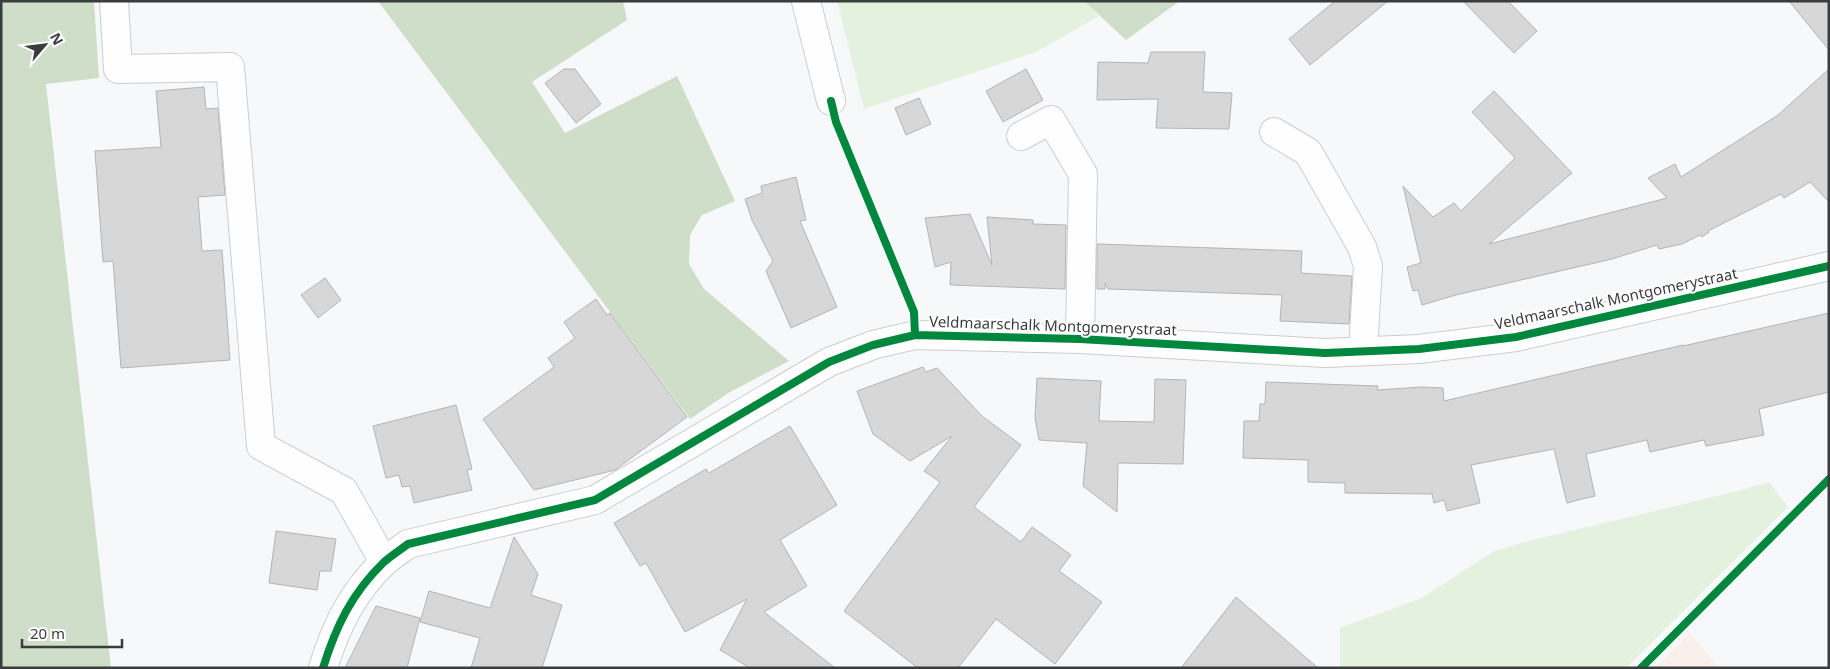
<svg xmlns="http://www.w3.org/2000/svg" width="1830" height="669" viewBox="0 0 1830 669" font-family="'Noto Sans',sans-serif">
<rect width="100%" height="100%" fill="#f7f8f9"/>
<path fill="#faefeb" d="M1690,633L1719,668H1655Z"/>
<path fill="#e4f1df" d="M837,1H1084L1099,16L1036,52L864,109Z
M1769,482L1788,507L1626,668H1340V628L1422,598L1493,552L1521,543L1734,492Z"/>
<path fill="#cfdec9" d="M1,1H94L99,78L46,84L111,668H1Z
M378,1H623L627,20L532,82L565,133L677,76L735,201L702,215L690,235L689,264L704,289L789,361L730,392L690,419Z
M1084,1H1175L1177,3L1126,40Z"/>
<path fill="#d7d7d8" stroke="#b3b4b5" d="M1335,1H1388L1310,65L1289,39Z
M1463,1H1508L1537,31L1514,53Z
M1789,1H1829V50Z
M1151,52H1205L1203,92L1232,93L1229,129L1156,128L1158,99L1097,100L1098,62L1148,63Z
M564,69H575L601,104L576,123L545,83Z
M1026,69L1043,100L1003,122L986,91Z
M1829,69V202L1810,182L1784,198L1781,194L1708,231L1709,232L1702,237L1700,235L1682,244L1659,249L1657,245L1612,259L1456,295L1422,305L1418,290L1413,291L1407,267L1421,263L1403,186L1433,217L1454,203L1461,211L1515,158L1472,112L1494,91L1572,173L1489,244L1667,198L1648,178L1675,164L1681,177L1778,115Z
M204,87L206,109L218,108L225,195L198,197L202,251L222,250L230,360L121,368L113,261L103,262L95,151L161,147L156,91Z
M919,98L931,124L906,135L895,108Z
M796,177L806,220L800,221L837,307L791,328L766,271L773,261L752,220L745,199L762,193L761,186Z
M970,214L992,265L987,217L1033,220V224L1066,225L1065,289L950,285L951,262L935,267L925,218Z
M1097,244L1302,251L1301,273L1352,276L1349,324L1280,321L1282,295L1108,289L1105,283V289H1097Z
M325,278L341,300L318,318L301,295Z
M596,299L607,315L610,313L687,417L615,470L534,490L483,419L554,367L548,358L575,338L564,322Z
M1829,313V392L1759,409L1764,435L1706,446L1704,440L1650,452L1647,440L1586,454L1595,496L1582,499L1567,503L1554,449L1471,465L1480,503L1447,511L1444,500L1434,503L1432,494L1345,493V483L1308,482V460L1243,458L1244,421H1259L1260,404H1265L1266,382L1378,386L1377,390L1422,387L1443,388L1444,401L1683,345V346Z
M923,367L926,372L937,368L982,416L1021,445L974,507L1021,542L1032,527L1071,555L1059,571L1102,602L1055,664L996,619L958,668H918L844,611L940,482L924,471L952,436L910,461L873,434L857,391Z
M1037,378L1101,381L1099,421L1154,422L1155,379L1186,380L1183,464L1118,463L1117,512L1083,486L1087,443L1039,440L1035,418Z
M456,405L472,469L467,470L472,490L414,503L410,486L402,487L399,475L386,478L373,426Z
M790,426L837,505L780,540L807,586L764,612L835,668H750L720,650L747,599L685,632L646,563L640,566L614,523L706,469L709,473Z
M276,531L336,539L331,571H320L317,590L269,583Z
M514,537L538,574L531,595L562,605L542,668H471L480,638L420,622L429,591L490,608Z
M1236,597L1318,668H1181Z
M376,606L420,618L407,668H345Z"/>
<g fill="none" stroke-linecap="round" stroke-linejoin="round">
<defs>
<path id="minor" d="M114,1L118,69L230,67L261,446L344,491L384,562
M806,1L831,101
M1274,132L1308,152L1362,247L1368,266L1363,351
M1021,136L1051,120L1083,174L1080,339
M323,668C336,626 352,593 384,562C391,556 400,550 408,544L595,500L829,362L873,345L915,335L1080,339L1325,353L1419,349L1516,337L1829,266"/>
</defs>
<use href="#minor" stroke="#cdcdcf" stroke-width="30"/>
<use href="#minor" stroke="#fefefe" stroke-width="28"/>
<defs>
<path id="cycleway" d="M831,101L836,122L914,312L915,335
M323,668C336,626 352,593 384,562C391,556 400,550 408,544L595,500L829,362L873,345L915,335L1080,339L1325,353L1419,349L1516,337L1829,266
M1641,668L1829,479"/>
</defs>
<use href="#cycleway" stroke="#fff" stroke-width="11"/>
<use href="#cycleway" stroke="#00873e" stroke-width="8"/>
</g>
<g text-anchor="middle" stroke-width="4" stroke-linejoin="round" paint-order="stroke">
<g font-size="15" fill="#3b3c3d" stroke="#fff">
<text transform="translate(1616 299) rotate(-12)" y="5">Veldmaarschalk Montgomerystraat</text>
<text transform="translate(1053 326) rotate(2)" y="5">Veldmaarschalk Montgomerystraat</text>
</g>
</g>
<rect width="1830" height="669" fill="none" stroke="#3b3c3d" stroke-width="5"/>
<g transform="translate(45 45) rotate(62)" stroke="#ffffff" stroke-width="4" paint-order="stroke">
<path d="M0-4L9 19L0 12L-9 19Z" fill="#3b3c3d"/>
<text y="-8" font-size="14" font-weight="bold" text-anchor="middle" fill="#3b3c3d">N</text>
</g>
<path d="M22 639v8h100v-8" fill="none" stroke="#3b3c3d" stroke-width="2.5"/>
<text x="30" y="639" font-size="15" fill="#3b3c3d" stroke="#ffffff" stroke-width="4" paint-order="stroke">20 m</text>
</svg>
